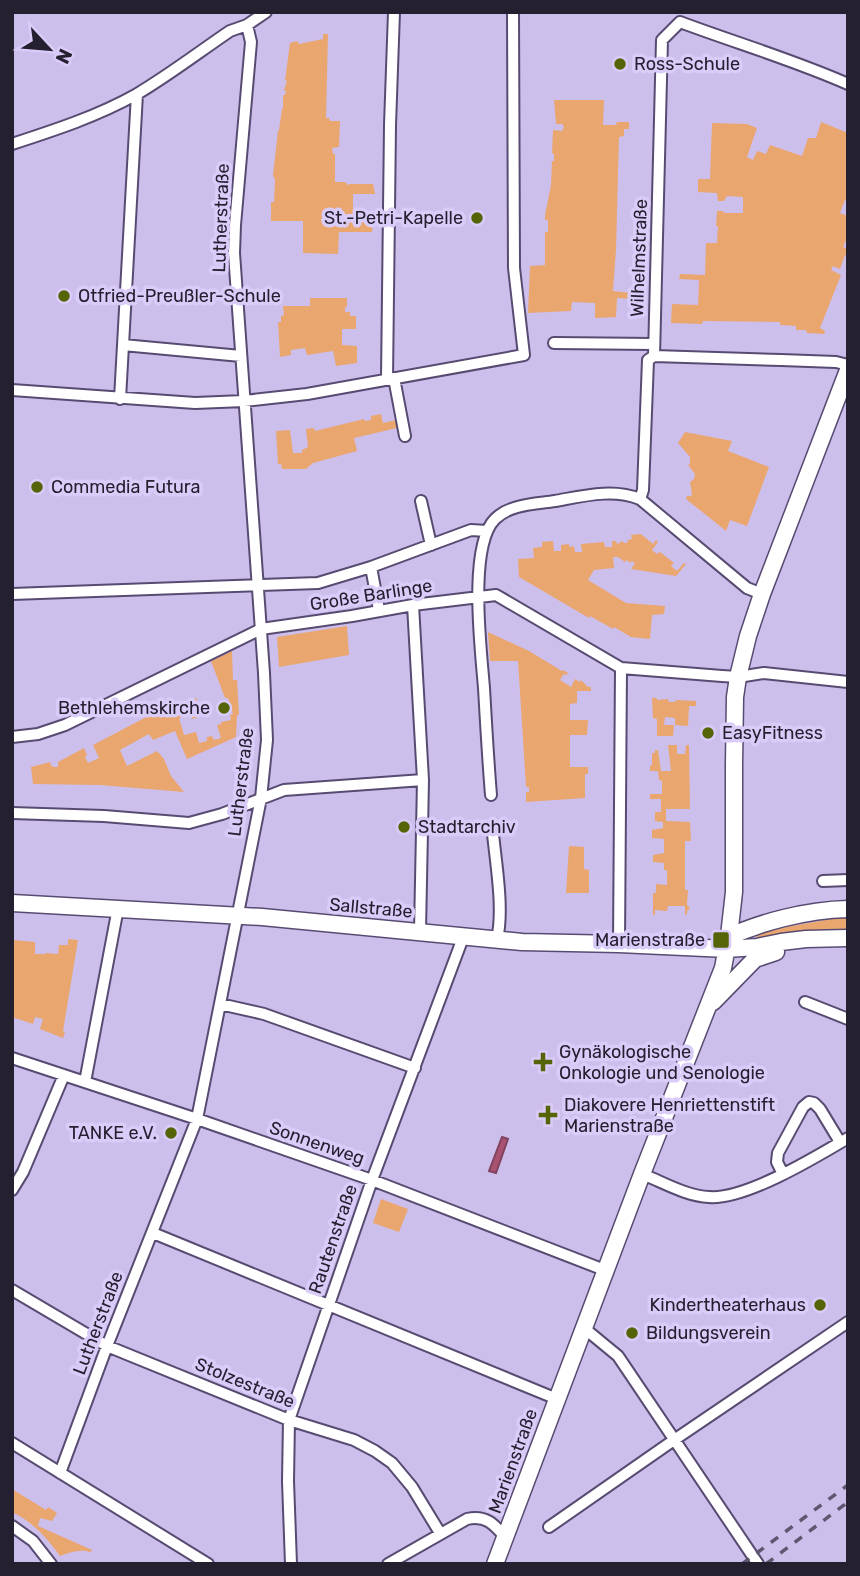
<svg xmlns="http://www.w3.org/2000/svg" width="860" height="1576" viewBox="0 0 860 1576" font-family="Rubik,sans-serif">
<rect width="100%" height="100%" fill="#cdbfec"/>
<path fill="#eaa66f" d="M323,34H328L326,118H329L330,121H340L339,147L332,148L333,154H335V182H345L348,185L350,184H373L375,194H353V215L374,216L372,232H339L338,254L303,253V221H271V202H274L275,180L273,175L278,131L279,130L282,109L283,108V95H285L286,91L284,90L287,81L285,80L290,43L297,41L299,44L323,39Z
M554,100H604L603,125H616L617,122H629V129H624V136L619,137L616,250L613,291L631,293V299L617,298L616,317L595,318V303L572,302L571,311L528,313L530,266L545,265V232H548V220H545V215L551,185L552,161H554V154L552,153L553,130L562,131L564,127L562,124H556Z
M821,122L848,133V201L845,200L840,213L848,216V235L843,247L848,249V255H845L840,269L833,266L831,270L841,275L820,328L825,331L824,334L807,333L806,330H796V326L780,325V322L703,321L702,324L671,323L672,304L698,305L699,280L679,279L680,274L705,275L706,243H717L718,226H716L717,211H723L724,213H743V197L727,196L724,201H718L717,193L698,192V179H710L712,123L747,124L757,128L747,157L753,160L757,151L766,154L770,145L802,156L808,138H816Z
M310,298H347V307H345V312H350V316H356V329H342V345L357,346V363L336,366L333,351L307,355L305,348L291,350V355L280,357L278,322H281V316L284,315L283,306H310Z
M381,414L383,423L396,420L397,428L354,438L357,451L313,463L306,469H282L281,464H278L276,431L290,430L293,453H302V450L308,447L306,429L314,428L315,431L364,419L365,421L371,420V416Z
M685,432L732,441L728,451L769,467L747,526L730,520L726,531L686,499L687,496H691L692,494L690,482L694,479L695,474L688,465L690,464V457L678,443Z
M641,534L653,544L656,540L658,542L652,550L657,554L660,552L674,563L671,566L677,571L684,563L686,564L676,576L631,569L635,563L632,561L630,563L627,560L625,562L618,557H613L614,568L594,570L588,580L626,603L665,606L664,614L652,615L650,639L631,637L614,627L613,629L590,616L589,618L519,577L518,559L534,558L533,548L542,547V542L553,541L554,551H561V545L569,544V547L574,546L575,552H582L581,544L604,542L605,547H612V541H616L617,544L623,541L624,543H627L628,540L632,539L631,535Z
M347,626L349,655L279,667L277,637Z
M488,632L529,651L562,671L563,670L568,673L567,675L564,674L560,680L571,687L575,679L580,682L581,680L588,687H591V691H577V703L570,704V720H588L587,735H570V767H588V774H585V798L526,802V792H529V787H526L518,661H490Z
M232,651L233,680H237L239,715H237L236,737L187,759L175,731L153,740L149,734L120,750L127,766L157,751L164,759L171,776L184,792L100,785L33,784L31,767L50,762L51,765L53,767H58V762L84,748L87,755L85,757L88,763L99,758L93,745L154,713L157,717L196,698L202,712L201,716L192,719L190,714L179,718L184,735L196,732L199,743L207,741V737L212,736L214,740L221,738L217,725L221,724V722L231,720L230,715L233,714L228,698H225L211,661Z
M652,698H657V700L668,699L669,702H675L676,700L696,701V706H689L688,726L675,725V718L665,717L664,725H674L673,736H657V719L653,718Z
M668,745H677V754H685L686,745H689L690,809H666V821L690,822L691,841H685V890H688L687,905L690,908L687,911V915L685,914V906H668L667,911L655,910V915H653V893H656V884L667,885V870H664V863L653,862V855L664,853V839L652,838V830L663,828V822L655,821V812H661V799H650V794H662V781L659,780L658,771H650V766L652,765V753H655V750H658L661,771H671Z
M569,846L584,847V869L589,870V893H566Z
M837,918H848V929L810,931L756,942L757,935L786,927Z
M68,939L78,940L63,1031L65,1032L63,1038L40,1029L43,1019L35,1017L33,1024L12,1017V940L35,942V954H45L46,953L58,954L59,945H68Z
M381,1199L408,1209L399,1232L373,1223Z
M12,1489L46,1510L48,1507L57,1513L52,1521L40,1518L38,1526L92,1550L91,1552C79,1549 71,1552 60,1556C47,1538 32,1521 12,1512Z"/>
<path fill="#aa5272" stroke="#82435e" stroke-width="2" d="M502,1137L508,1139L496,1173L489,1171Z"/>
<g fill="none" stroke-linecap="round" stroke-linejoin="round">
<defs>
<path id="street" d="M680,22C736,43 794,60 848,84
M12,144C55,130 98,116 137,94C169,75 199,52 230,31L247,25L266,12
M554,343L654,344
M123,345L241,356
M654,356L781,360L836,362L848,365
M394,378L405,436
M387,379L390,125L394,12
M12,390L195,403L244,401L307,394L524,355L514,268L513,12
M120,399L137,94
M640,499L643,490L648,360L654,356L662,40L680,22
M421,501L431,545
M371,567L471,530L487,531
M12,594L318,583L371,567L379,610
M413,605L423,780L420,931
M12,737L38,734L65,725L261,629L352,616L413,605L496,595L621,668L722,676L738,677L764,673L848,682
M491,795C488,759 486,723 484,688C481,650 468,546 495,519C510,504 536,504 555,501C583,496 613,488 640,499L747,588L762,594
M12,813L104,816L189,823L222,814L284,790L423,780
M493,834C496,864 504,910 497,939
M823,881L848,880
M619,944L621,668
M805,1002L848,1019
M220,1004L264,1014L415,1068
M12,1058L197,1119L372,1180L607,1271
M85,1082L118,908
M642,1174C663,1182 686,1196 709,1197C745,1200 816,1157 848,1138
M783,1174L777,1162L778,1153L803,1107L809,1102L814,1103L820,1109L840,1142
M12,1190L23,1172L64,1075
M153,1233L557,1399
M12,1290L107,1346L289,1420L354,1440L375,1451L392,1463L412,1487L440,1533
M584,1328L618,1356L758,1564
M12,1443L208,1564
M60,1473L107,1346L197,1119L261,798L267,740L264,673L234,253L235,225L251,42L247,25
M12,1526L33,1541L51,1564
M549,1527L674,1440L848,1322
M291,1564L288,1481L289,1420L372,1180L464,935
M388,1564L467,1519C486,1515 494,1524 505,1537"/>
<path id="secondary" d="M12,903L262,917L522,942L619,944L727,949L757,947L781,942L806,939L848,938
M722,940C759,922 807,910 848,909
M713,1002L755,959L776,952
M495,1564L642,1174L723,968L729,936L734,892V764L735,697L738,677L748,636L762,594L848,370"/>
</defs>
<use href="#street" stroke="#584b71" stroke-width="14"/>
<use href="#secondary" stroke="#584b71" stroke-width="19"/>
<use href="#street" stroke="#fff" stroke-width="10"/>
<use href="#secondary" stroke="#fff" stroke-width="16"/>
<path stroke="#5f5770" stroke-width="3.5" stroke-dasharray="9 9" stroke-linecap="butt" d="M742,1564L848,1485
M766,1564L848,1502"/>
</g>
<g fill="#566408" stroke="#daccf9" stroke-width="2.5">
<circle cx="620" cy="64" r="7"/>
<circle cx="477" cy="218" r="7"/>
<circle cx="64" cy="296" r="7"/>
<circle cx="37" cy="487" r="7"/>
<circle cx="224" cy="708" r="7"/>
<circle cx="708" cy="733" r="7"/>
<circle cx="404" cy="827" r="7"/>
<rect x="712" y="931" width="18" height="18" rx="3.5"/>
<path d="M539.5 1051.5h7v7h7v7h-7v7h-7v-7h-7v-7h7z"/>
<path d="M544.5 1104.5h7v7h7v7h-7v7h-7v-7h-7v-7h7z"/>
<circle cx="171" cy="1133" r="7"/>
<circle cx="820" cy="1305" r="7"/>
<circle cx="632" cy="1333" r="7"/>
</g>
<g text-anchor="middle" stroke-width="7" stroke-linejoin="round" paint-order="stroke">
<g font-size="18" fill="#252030" stroke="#daccf9" text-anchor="start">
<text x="634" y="70">Ross-Schule</text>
<text x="463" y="224" text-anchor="end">St.-Petri-Kapelle</text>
<text x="78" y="302">Otfried-Preußler-Schule</text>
<text x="51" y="493">Commedia Futura</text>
<text x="210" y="714" text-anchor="end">Bethlehemskirche</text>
<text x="722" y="739">EasyFitness</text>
<text x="418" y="833">Stadtarchiv</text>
<text x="705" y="946" text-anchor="end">Marienstraße</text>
<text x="559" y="1058">Gynäkologische<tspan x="559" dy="21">Onkologie und Senologie</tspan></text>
<text x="564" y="1111">Diakovere Henriettenstift<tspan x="564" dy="21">Marienstraße</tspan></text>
<text x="157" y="1139" text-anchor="end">TANKE e.V.</text>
<text x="806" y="1311" text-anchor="end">Kindertheaterhaus</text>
<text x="646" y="1339">Bildungsverein</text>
</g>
<g font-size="18" fill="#252030" stroke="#daccf9">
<text transform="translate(221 218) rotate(-88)" y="6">Lutherstraße</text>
<text transform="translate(639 258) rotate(-88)" y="6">Wilhelmstraße</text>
<text transform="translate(371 595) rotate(-9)" y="6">Große Barlinge</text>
<text transform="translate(241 782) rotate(-83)" y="6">Lutherstraße</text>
<text transform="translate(371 908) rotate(5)" y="6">Sallstraße</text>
<text transform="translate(317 1143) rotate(19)" y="6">Sonnenweg</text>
<text transform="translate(333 1239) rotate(-71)" y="6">Rautenstraße</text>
<text transform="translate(98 1323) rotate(-69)" y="6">Lutherstraße</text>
<text transform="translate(245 1383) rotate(22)" y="6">Stolzestraße</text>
<text transform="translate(513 1461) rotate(-70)" y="6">Marienstraße</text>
</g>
</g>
<rect width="860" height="1576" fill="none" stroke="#252030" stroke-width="28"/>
<g transform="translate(49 49) rotate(116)" stroke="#daccf9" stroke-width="5" paint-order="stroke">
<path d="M0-5L12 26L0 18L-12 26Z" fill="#252030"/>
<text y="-10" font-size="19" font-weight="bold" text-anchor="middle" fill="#252030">N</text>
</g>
</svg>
